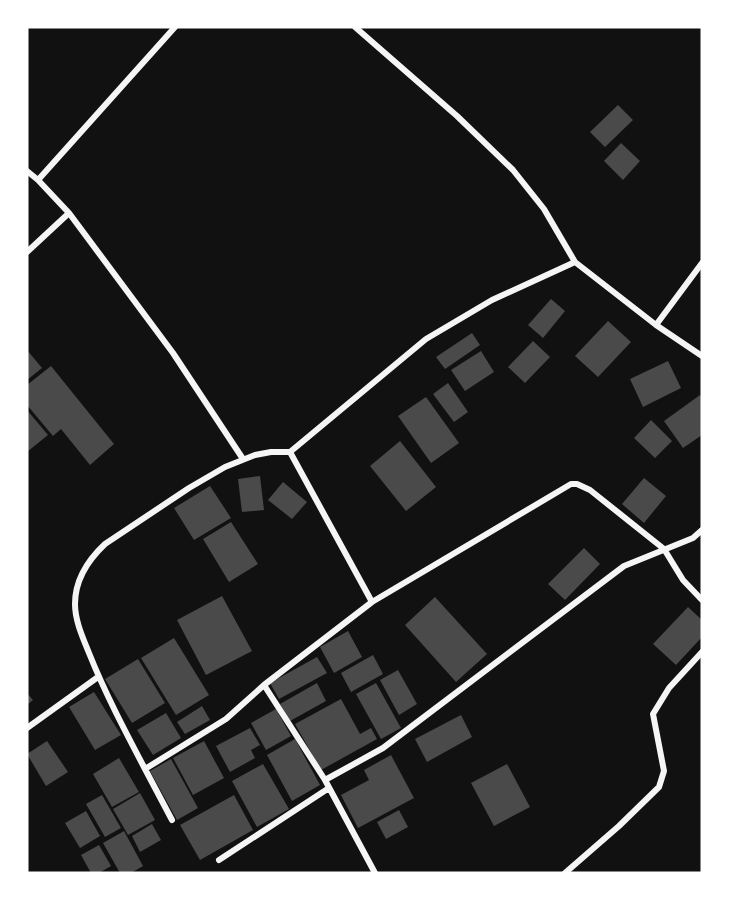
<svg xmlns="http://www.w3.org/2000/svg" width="729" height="900" viewBox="0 0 729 900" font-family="'Fira Sans Condensed',sans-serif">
<rect width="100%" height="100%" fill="#111"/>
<path fill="#4a4a4a" d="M618,105L633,120L605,147L590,132Z
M621,143L640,161L623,180L604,161Z
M551,299L565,311L543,338L528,325Z
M608,321L631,342L598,377L575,356Z
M472,333L480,345L445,369L436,357Z
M533,341L550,357L525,383L508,367Z
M27,350L42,368L27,380Z
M481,351L494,372L465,391L451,370Z
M668,361L681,388L643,407L630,379Z
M51,366L114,444L90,465L61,429L53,436L27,405V385Z
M448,383L468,412L454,422L433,394Z
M700,395L702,398V435L683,448L664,421Z
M426,397L459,443L431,463L398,416Z
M27,410L48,435L27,452Z
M651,420L672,441L655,458L634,438Z
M400,441L436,487L406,511L370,466Z
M260,476L264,510L242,512L238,479Z
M644,478L666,496L644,523L622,504Z
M283,482L307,502L292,519L268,500Z
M210,486L231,518L194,540L174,508Z
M231,522L258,564L229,582L203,539Z
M584,548L600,564L565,600L548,584Z
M222,596L252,651L206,675L177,620Z
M435,597L487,654L456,682L405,625Z
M688,607L702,620V637L676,665L653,644Z
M348,631L362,657L334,673L320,647Z
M174,638L209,695L176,715L141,658Z
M373,655L383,674L351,692L341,673Z
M317,657L327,673L279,699L270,683Z
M138,659L165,703L132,723L105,679Z
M398,670L417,704L399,715L380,680Z
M317,683L326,701L290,721L280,704Z
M376,683L401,728L381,739L356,694Z
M94,692L121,735L95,750L69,707Z
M27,693L33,700L27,705Z
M341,699L360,734L371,728L377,739L321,770L295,724Z
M202,706L210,720L185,734L177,722Z
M276,709L291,736L266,750L251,723Z
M166,713L181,738L153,755L137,730Z
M461,715L472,737L427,762L415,739Z
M250,728L260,745L251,750L255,758L230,772L216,746Z
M295,739L320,785L292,801L267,755Z
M47,741L68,772L46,786L27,754Z
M204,741L224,778L193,795L173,758Z
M391,755L414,798L358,828L341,795L369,780L364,770Z
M119,758L139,792L112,807L93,774Z
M171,759L198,808L177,820L150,771Z
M263,764L289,809L257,827L232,781Z
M507,764L530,807L494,826L471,783Z
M140,793L155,820L128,835L113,809Z
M102,795L121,828L105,837L86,804Z
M234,795L253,830L200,860L180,825Z
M399,810L408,827L386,839L377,822Z
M86,811L100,836L80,848L65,823Z
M152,824L161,840L140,852L132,836Z
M124,831L143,866L131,873H120L103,843Z
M99,845L111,866L99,873H91L81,855Z"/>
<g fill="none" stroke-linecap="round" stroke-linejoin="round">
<path stroke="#f5f5f5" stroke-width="6" d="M355,27L457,116L513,170L544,209L575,262
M27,171L38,180L175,27
M38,180L69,213L173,353L243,459
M27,252L69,213
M702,263L656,325L702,356
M656,325L575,262L492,300L426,339L290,452H271L255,455L225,467L189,488L105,544C88,560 75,580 75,604C75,621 83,638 89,653C105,693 125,731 145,769L226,719L264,685L372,602L571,484H577L590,490L664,549L683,580L702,600
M290,452L372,602
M264,685L325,780L375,873
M27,728L98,677
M145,769L172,820
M325,780L383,748L624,566L693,538L702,530
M219,860L329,788
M565,873L619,826L659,787L664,771L653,714L669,688L702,652"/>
</g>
<rect width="729" height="900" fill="none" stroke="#ffffff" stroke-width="57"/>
</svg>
